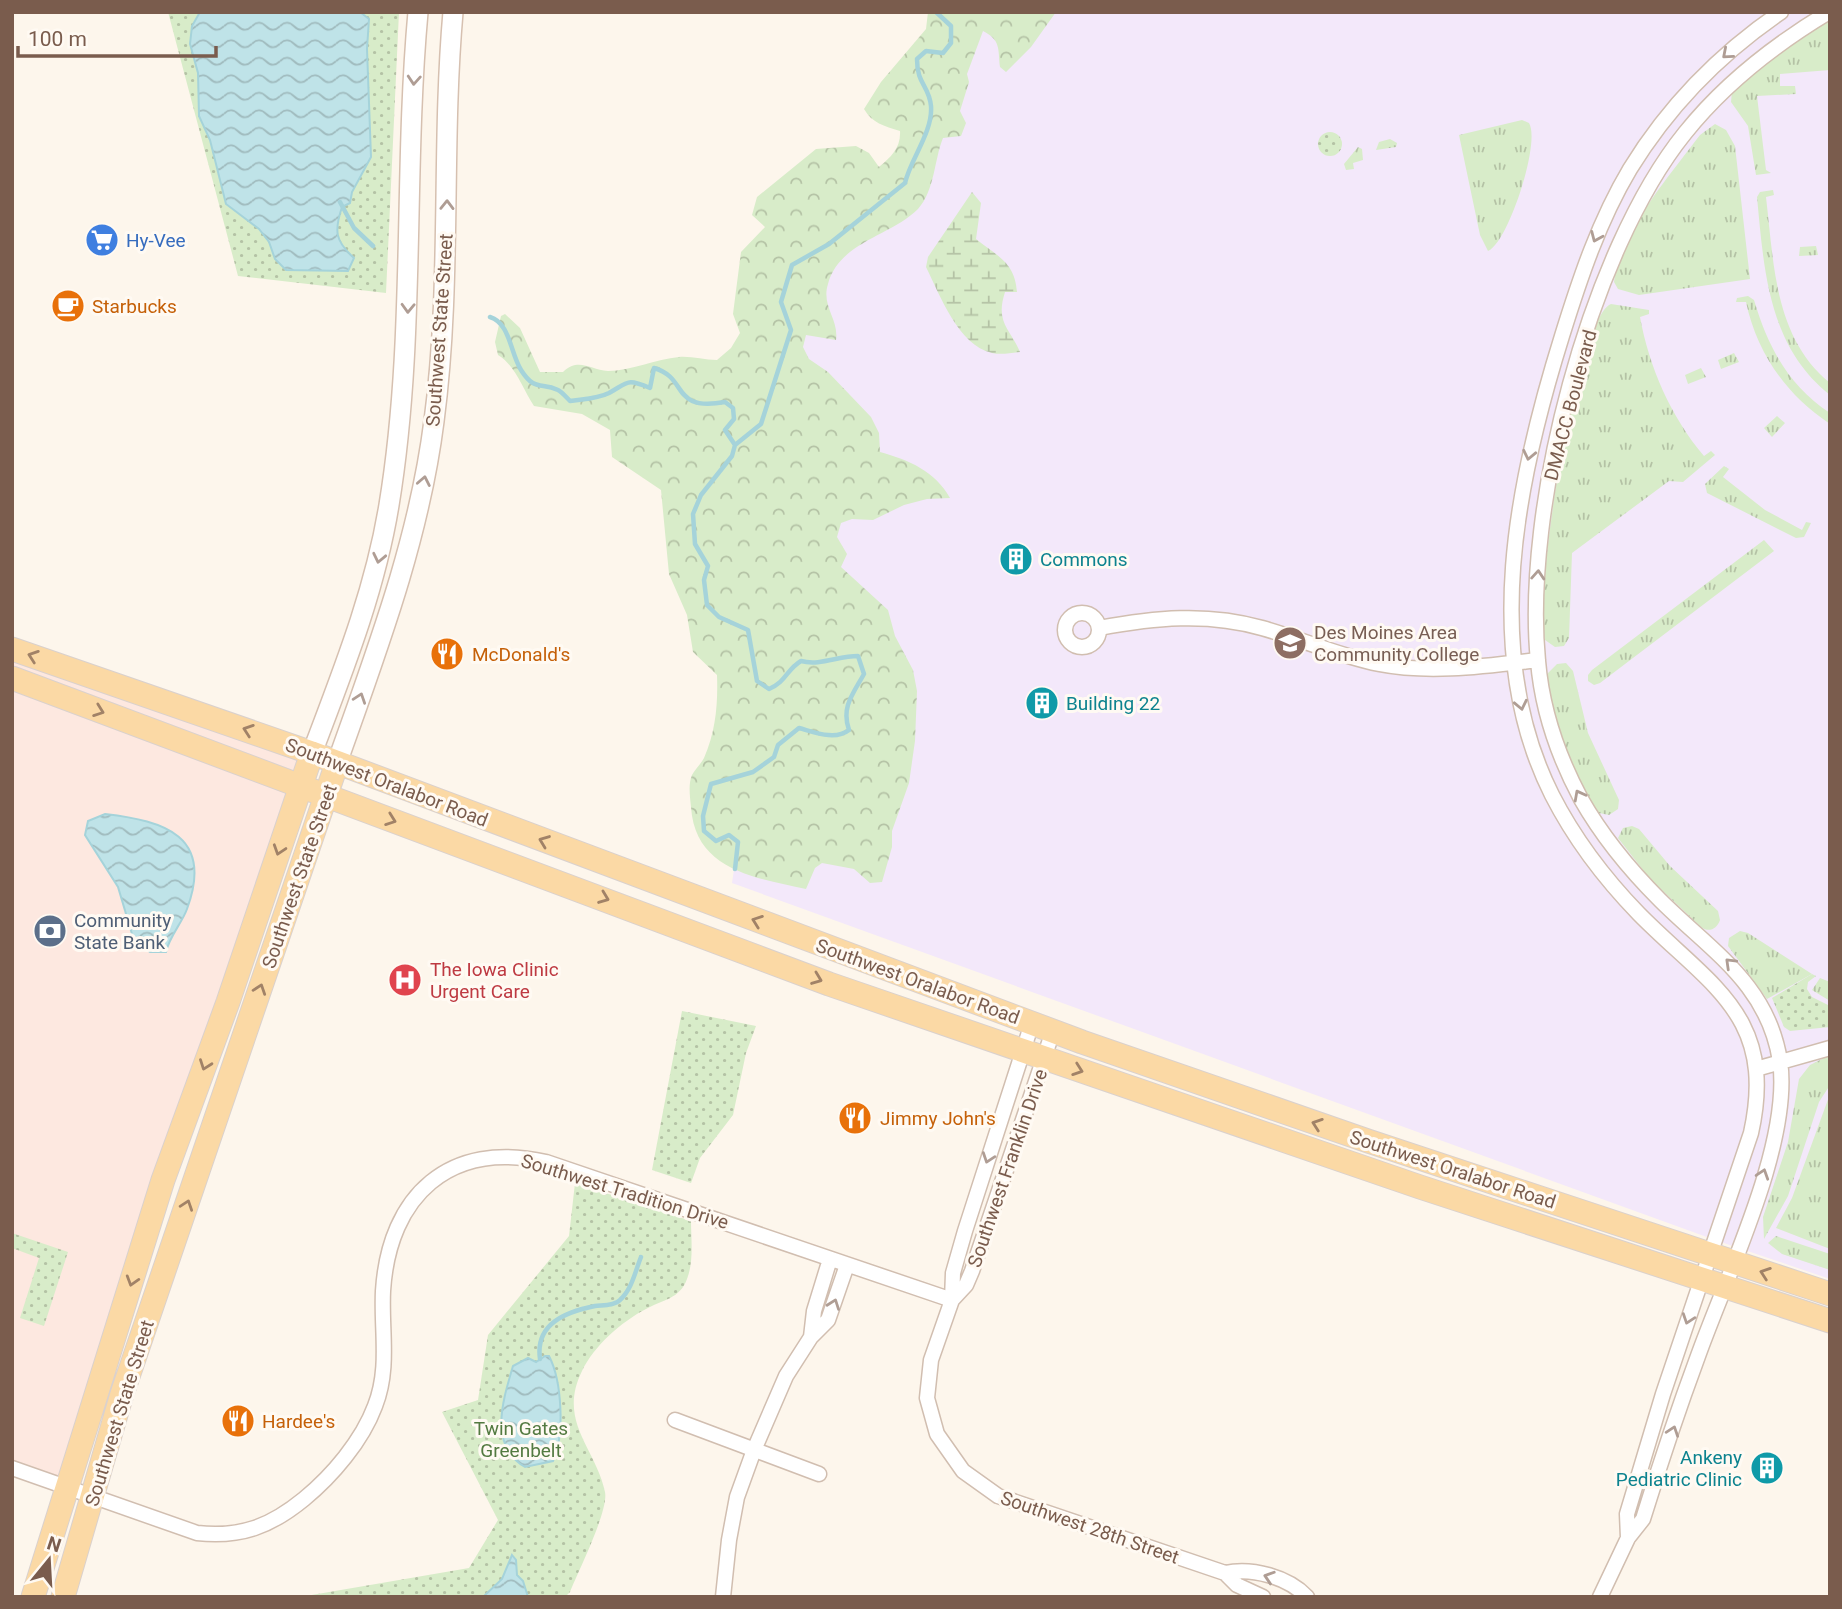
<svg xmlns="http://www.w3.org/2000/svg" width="1842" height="1609" viewBox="0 0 1842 1609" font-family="Roboto,sans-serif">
<defs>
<pattern id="grass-tufts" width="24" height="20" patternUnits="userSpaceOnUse" patternTransform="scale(1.75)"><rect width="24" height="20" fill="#d8ecc9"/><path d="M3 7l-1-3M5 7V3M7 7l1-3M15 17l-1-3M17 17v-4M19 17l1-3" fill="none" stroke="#b4c2a5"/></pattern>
<pattern id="forest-crowns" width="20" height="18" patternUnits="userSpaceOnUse" patternTransform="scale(1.75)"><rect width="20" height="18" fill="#d8ecc9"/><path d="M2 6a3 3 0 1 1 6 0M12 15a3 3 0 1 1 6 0" fill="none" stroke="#b4c2a5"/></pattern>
<pattern id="wetland-marsh" width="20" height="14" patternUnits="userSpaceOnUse" patternTransform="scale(1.75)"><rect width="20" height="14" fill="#d8ecc9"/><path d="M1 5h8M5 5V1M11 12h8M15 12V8" fill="none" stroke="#b4c2a5"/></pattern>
<pattern id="park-dots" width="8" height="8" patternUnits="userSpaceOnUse" patternTransform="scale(1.75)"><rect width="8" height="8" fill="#d8ecc9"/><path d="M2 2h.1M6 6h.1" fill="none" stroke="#b4c2a5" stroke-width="1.8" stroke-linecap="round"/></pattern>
<pattern id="water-waves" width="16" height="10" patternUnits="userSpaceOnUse" patternTransform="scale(1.75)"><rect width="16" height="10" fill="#bfe3e8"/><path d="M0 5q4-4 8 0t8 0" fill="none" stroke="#a0bbbe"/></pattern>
</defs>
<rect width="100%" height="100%" fill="#fdf6ec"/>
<path fill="#fde8e0" d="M12,649L312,753L68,1487L12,1468Z"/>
<path fill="#f3e8fa" d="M936,12H1830V1279L1715,1240L732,883L738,842L728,778L781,302L890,193Z"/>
<path fill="url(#grass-tufts)" d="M1830,18V70L1780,74V86H1795L1796,94L1757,96L1766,170L1771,173L1756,175L1748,126L1731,102L1732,91L1771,56Z
M1522,120L1529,123C1541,142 1508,243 1488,251L1480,235L1459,135Z
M1715,124L1726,130L1735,146L1750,279L1639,295L1618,289L1614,282C1620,232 1670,175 1700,135Z
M1390,139L1397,143L1396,147L1376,150L1379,142Z
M1358,147L1362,149L1363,160L1353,163L1354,169L1346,170L1344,164Z
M1773,190L1774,195L1766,197C1774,264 1774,337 1830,383V395C1768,346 1764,270 1757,197L1760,192Z
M1816,246L1818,255L1799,256L1800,247Z
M1748,296L1754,300C1768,347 1788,385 1830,413V424C1786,395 1757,353 1746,302H1736L1737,298Z
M1611,304L1649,310V314L1640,317C1649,367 1671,417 1704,456L1711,451L1715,455L1683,482L1669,481L1572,553L1569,638L1564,646L1555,647L1545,640C1533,597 1576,318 1611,304Z
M1734,353L1739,362L1721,369L1718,360Z
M1701,368L1706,377L1688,384L1685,375Z
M1777,416L1785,423L1772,437L1764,428Z
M1724,466L1729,469L1723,477L1765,510L1802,530L1806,522L1811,523L1804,537L1796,538L1707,493L1705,484Z
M1764,540L1774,551L1600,683L1594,685L1588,681V675L1592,670Z
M1566,663L1573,671L1588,733L1619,800L1618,809L1609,815L1599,813C1577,782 1544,711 1548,673L1557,664Z
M1632,826L1639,829L1670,866L1718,911L1720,920C1717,929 1709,933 1701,927L1650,879L1618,838L1623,828Z
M1740,931L1748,933L1812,974L1767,999L1728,946L1729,938Z
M1820,978L1830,982V1001L1812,990Z
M1830,1055V1085L1819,1102L1788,1196L1764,1239L1763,1217L1788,1142L1799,1079L1810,1065Z
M1830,1094V1249L1776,1228L1792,1198Z
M1776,1236L1830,1254V1270L1782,1254L1768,1243Z"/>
<path fill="url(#forest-crowns)" d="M928,12H1056L1031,47L1006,72L1000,67C998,49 1001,40 983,31L967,74L969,82L960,111L966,123L961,136L943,138C934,160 935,190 918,209C891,236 839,242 828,284C821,306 839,319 836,340L806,335L803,347L809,359L828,372L871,417L879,433L880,452C909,460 935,471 950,498L927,499L904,505L873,520L852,519L841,523L837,537L847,554L841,567L888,610L895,636L913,670L917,691L915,741L909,783L892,831V847L882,882L870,883L854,869L822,863L815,868L806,889C757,878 695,871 691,807C690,797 688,784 692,775C695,769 701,764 704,758C716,731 718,703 717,675L693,652L687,615L669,574L661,490L612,457L610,430L582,414L534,406C522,388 516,366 498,355L495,342L501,316L505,314L520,328L540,372H563C579,357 590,370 608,371C631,371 656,359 679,357C691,356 704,360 717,360L731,348L740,333L733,314L741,252L765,227L752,215L757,197L816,149L856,146L869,153L879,167C891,157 901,148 900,131C884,126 872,123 864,109L881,82L926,29Z"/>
<path fill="url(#wetland-marsh)" d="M972,192L981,203L976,239C997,256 1015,262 1017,292H1005C995,323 1010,328 1020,352C1011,353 1001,355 992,353C958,345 940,295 926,267L928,257Z"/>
<path fill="url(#park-dots)" d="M168,12H399L386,293L238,276Z
M1318 144a12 12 0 1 1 24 0a12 12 0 1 1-24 0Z
M1812,974L1816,976L1808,982L1807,989L1812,997L1830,1006V1027L1790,1031L1784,1027L1772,998Z
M682,1011L756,1026L746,1053L733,1115L700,1158L691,1183L652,1170Z
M575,1183L691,1221C691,1239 694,1261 687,1279C680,1299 662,1300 646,1309C621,1322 594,1346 582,1371C557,1422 596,1448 605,1492C609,1510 578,1572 570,1592L565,1597H300L469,1568L498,1520L442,1412L478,1400L488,1335L569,1236Z
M12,1233L68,1252L44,1326L20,1318L39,1258L12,1248Z"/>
<path fill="url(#water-waves)" stroke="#a5d3da" stroke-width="2" d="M200,12H360L369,19L367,49L371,157L352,192L350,203L342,207C334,231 335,241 354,258L348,271L286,270L275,259L269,242L259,229L226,204L210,140L199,116L198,73L190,44L192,26Z
M105,814C165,821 214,836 187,909C182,923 169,937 166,952H150L139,944L132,934L118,887L85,835L88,821Z
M545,1356H549C562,1381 565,1436 553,1461L525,1467C488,1445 503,1400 513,1366L528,1358L536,1362Z
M512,1555L516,1560L517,1575L523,1581L528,1597H483L502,1579Z"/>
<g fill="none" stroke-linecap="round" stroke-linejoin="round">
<path stroke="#a5d3da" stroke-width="4.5" d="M340,202L354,228L373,246
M490,317C510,323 510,352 521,370C535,392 541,382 558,390C562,392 567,398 570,401C583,399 597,399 609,393C629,382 626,378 650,388L654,368C689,378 670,412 725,402L733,408L734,419L725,430L735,445
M735,869L738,842L729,835L716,841L704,831L703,816L711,784L753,772L774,757L778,745L799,728C814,732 835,741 849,730C841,707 853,694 864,674L858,656C838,656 820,666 801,661C786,670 787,681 769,689L757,681L748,630L719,617L707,605L704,580L708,566L695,544L693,514L701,495L732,456L735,445L761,424L791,330L781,302L792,265L829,244L905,183C910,160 933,132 931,106C929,85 917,85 917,59L926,51L943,53L951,43V26L936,12
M540,1359C535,1324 565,1312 595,1306C603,1305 614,1306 620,1300C632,1289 635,1272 641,1257"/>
<defs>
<path id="minor" d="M1065 630a17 17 0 1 1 34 0a17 17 0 1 1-34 0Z
M1099,628C1153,618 1207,612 1262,628C1301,639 1339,656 1379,664C1430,674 1486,666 1538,660
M1032,1023L965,1231L953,1273L952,1300L931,1360L927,1398L937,1434L963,1471L998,1496L1225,1573L1237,1585L1263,1597
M1756,1069L1830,1048
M952,1300L966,1285L972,1271L1053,1031
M811,1337L814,1311L830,1259
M675,1420L819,1474
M12,1468L197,1533C241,1538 271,1526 304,1499C332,1476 362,1441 375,1406C390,1368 381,1330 383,1291C389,1195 450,1140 546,1162L952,1300
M1628,1538L1627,1514L1663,1394L1751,1133C1777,1015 1710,986 1639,914C1605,879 1574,838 1552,795C1480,652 1517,480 1562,336C1580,278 1599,221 1630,169C1668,107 1721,53 1781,12
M1225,1573C1252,1567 1288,1577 1307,1597
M723,1597L729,1540L737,1497L754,1450L786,1376L811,1337L828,1320L847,1265
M1600,1597L1628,1538L1643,1519C1660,1464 1678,1410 1698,1356C1726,1277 1792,1143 1780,1061C1768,984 1711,951 1660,900C1630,870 1602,836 1581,799C1558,756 1542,709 1538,661C1523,509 1589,252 1685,133C1725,83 1774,45 1829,12"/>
<path id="secondary" d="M312,753C343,671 375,591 389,505C416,341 403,177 418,12
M337,763C377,650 419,540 434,421C452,285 441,148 453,12"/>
<path id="primary" d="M12,649L312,753L1082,1042L1368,1141L1830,1294
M12,678L829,984L1420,1187L1830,1321
M33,1597L163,1180L228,1002L312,753
M63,1597L122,1394L337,763"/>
</defs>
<use href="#minor" stroke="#d1beb0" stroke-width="17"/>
<use href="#secondary" stroke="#d6c0b0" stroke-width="22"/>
<use href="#primary" stroke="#dad1cd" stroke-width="25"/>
<use href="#minor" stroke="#fff" stroke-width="14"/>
<use href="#secondary" stroke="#fff" stroke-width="19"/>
<use href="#primary" stroke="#fbd9a5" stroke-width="23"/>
</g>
<defs><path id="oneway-chevron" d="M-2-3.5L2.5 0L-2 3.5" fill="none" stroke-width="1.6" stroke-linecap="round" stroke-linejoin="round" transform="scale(1.75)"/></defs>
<g stroke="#af9d94">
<use href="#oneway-chevron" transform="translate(1727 54) rotate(139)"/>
<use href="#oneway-chevron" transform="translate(414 80) rotate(94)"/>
<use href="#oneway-chevron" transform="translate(447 205) rotate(-89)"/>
<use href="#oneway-chevron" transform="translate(1596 237) rotate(113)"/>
<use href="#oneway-chevron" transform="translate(408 308) rotate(92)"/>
<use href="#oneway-chevron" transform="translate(1529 455) rotate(102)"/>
<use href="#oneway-chevron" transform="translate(424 481) rotate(-79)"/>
<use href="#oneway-chevron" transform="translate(379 558) rotate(102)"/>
<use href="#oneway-chevron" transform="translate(1538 575) rotate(-86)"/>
<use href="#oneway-chevron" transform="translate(360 698) rotate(-71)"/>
<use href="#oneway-chevron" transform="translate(1521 705) rotate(78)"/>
<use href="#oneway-chevron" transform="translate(1579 795) rotate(-118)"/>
<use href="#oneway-chevron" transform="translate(1730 963) rotate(-136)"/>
<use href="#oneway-chevron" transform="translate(988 1158) rotate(109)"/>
<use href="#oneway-chevron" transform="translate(1763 1174) rotate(-72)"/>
<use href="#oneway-chevron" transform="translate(834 1304) rotate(-70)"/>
<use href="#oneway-chevron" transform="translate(1688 1319) rotate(109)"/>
<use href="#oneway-chevron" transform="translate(1673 1431) rotate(-71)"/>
<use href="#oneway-chevron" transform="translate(1269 1577) rotate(-162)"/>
</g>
<g stroke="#a18267">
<use href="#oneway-chevron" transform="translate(33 656) rotate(-161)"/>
<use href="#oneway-chevron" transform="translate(99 711) rotate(20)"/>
<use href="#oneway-chevron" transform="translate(248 730) rotate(-161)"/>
<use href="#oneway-chevron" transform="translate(391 820) rotate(20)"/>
<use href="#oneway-chevron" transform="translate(544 841) rotate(-159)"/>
<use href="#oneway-chevron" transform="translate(279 850) rotate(108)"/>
<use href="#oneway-chevron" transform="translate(604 898) rotate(21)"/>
<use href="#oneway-chevron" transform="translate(757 921) rotate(-160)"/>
<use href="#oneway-chevron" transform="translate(817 979) rotate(21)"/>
<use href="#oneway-chevron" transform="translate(260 989) rotate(-71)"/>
<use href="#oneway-chevron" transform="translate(205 1065) rotate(110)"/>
<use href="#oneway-chevron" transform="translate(1078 1070) rotate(19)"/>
<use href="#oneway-chevron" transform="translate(1317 1124) rotate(-161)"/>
<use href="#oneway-chevron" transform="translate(187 1205) rotate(-71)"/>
<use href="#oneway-chevron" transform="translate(1765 1273) rotate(-161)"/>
<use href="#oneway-chevron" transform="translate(132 1281) rotate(107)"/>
</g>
<defs>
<symbol id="supermarket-disc" viewBox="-11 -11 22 22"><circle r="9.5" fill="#3f7fe0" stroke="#fffaf3"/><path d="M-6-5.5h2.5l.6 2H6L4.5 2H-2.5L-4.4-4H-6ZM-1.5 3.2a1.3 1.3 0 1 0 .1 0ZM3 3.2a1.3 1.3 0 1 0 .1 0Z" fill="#fff"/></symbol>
<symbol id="cafe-disc" viewBox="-11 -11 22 22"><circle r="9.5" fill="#e8710a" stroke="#fffaf3"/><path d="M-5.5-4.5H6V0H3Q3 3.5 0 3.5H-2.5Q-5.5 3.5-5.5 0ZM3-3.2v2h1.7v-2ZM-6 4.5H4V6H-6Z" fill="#fff"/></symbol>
<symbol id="building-disc" viewBox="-11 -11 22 22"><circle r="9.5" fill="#0f9aa8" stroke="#fffaf3"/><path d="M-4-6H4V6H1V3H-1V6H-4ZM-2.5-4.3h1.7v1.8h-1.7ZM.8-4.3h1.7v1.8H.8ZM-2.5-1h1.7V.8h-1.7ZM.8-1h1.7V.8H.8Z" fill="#fff"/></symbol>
<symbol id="university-disc" viewBox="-11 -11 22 22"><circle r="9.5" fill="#8d6e63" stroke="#fffaf3"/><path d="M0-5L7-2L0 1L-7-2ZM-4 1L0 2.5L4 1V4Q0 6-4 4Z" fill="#fff"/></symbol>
<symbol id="restaurant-disc" viewBox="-11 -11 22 22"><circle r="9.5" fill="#e8710a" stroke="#fffaf3"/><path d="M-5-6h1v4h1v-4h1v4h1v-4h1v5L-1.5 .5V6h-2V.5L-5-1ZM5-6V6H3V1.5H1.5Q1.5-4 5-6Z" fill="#fff"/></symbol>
<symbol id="bank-disc" viewBox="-11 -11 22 22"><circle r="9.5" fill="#5c6f8a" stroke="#fffaf3"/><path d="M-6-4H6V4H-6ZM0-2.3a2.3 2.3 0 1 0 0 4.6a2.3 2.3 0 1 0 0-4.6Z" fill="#fff"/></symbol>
<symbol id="hospital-disc" viewBox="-11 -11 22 22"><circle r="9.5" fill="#e0444e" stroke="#fffaf3"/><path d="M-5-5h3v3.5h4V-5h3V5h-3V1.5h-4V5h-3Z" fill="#fff"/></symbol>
</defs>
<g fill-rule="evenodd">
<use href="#supermarket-disc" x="83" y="221" width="38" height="38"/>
<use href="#cafe-disc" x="49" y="287" width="38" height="38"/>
<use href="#building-disc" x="997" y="540" width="38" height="38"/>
<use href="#university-disc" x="1271" y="624" width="38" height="38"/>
<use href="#restaurant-disc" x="428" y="635" width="38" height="38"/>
<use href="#building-disc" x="1023" y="684" width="38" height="38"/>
<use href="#bank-disc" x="31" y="912" width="38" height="38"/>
<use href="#hospital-disc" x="386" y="961" width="38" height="38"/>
<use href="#restaurant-disc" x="836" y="1099" width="38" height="38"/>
<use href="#restaurant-disc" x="219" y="1402" width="38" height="38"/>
<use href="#building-disc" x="1748" y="1449" width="38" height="38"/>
</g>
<g text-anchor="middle" stroke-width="6" stroke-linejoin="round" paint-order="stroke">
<g font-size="19" fill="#366cbe" stroke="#fffaf3" text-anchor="start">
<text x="126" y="247">Hy-Vee</text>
</g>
<g font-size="19" fill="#c56008" stroke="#fffaf3" text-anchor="start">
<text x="92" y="313">Starbucks</text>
<text x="472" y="661">McDonald's</text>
<text x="880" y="1125">Jimmy John's</text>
<text x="262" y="1428">Hardee's</text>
</g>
<g font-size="19" fill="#7a5c4d" stroke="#fffaf3">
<text transform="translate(439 330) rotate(-86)" y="7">Southwest State Street</text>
<text transform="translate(1570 405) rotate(-75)" y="7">DMACC Boulevard</text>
<text transform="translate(387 782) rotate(21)" y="7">Southwest Oralabor Road</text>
<text transform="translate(299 876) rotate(-71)" y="7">Southwest State Street</text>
<text transform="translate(918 981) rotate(20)" y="7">Southwest Oralabor Road</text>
<text transform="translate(1007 1168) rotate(-71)" y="7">Southwest Franklin Drive</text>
<text transform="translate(1453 1169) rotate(18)" y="7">Southwest Oralabor Road</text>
<text transform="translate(625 1191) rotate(17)" y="7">Southwest Tradition Drive</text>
<text transform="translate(119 1413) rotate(-73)" y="7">Southwest State Street</text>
<text transform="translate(1090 1527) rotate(19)" y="7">Southwest 28th Street</text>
</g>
<g font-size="19" fill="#0d838f" stroke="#fffaf3" text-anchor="start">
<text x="1040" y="566">Commons</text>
<text x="1066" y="710">Building 22</text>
<text x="1742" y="1464" text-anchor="end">Ankeny<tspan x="1742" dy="22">Pediatric Clinic</tspan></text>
</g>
<g font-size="19" fill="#785e54" stroke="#fffaf3" text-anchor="start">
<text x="1314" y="639">Des Moines Area<tspan x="1314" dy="22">Community College</tspan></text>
</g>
<g font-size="19" fill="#4e5e75" stroke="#fffaf3" text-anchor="start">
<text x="74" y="927">Community<tspan x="74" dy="22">State Bank</tspan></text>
</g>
<g font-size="19" fill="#be3a42" stroke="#fffaf3" text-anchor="start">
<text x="430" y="976">The Iowa Clinic<tspan x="430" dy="22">Urgent Care</tspan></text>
</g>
<g font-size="19" fill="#537a41" stroke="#fffaf3">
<text x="521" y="1435">Twin Gates<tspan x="521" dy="22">Greenbelt</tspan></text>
</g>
</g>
<rect width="1842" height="1609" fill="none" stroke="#7a5c4d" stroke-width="28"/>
<g transform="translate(49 1560) rotate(18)" stroke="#fffaf3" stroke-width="5" paint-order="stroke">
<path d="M0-5L12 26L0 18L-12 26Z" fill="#7a5c4d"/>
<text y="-10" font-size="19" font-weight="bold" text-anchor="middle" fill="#7a5c4d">N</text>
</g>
<path d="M18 46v10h198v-10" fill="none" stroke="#7a5c4d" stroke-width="3.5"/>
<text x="28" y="46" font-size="21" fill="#7a5c4d" stroke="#fffaf3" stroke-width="5" paint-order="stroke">100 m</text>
</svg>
